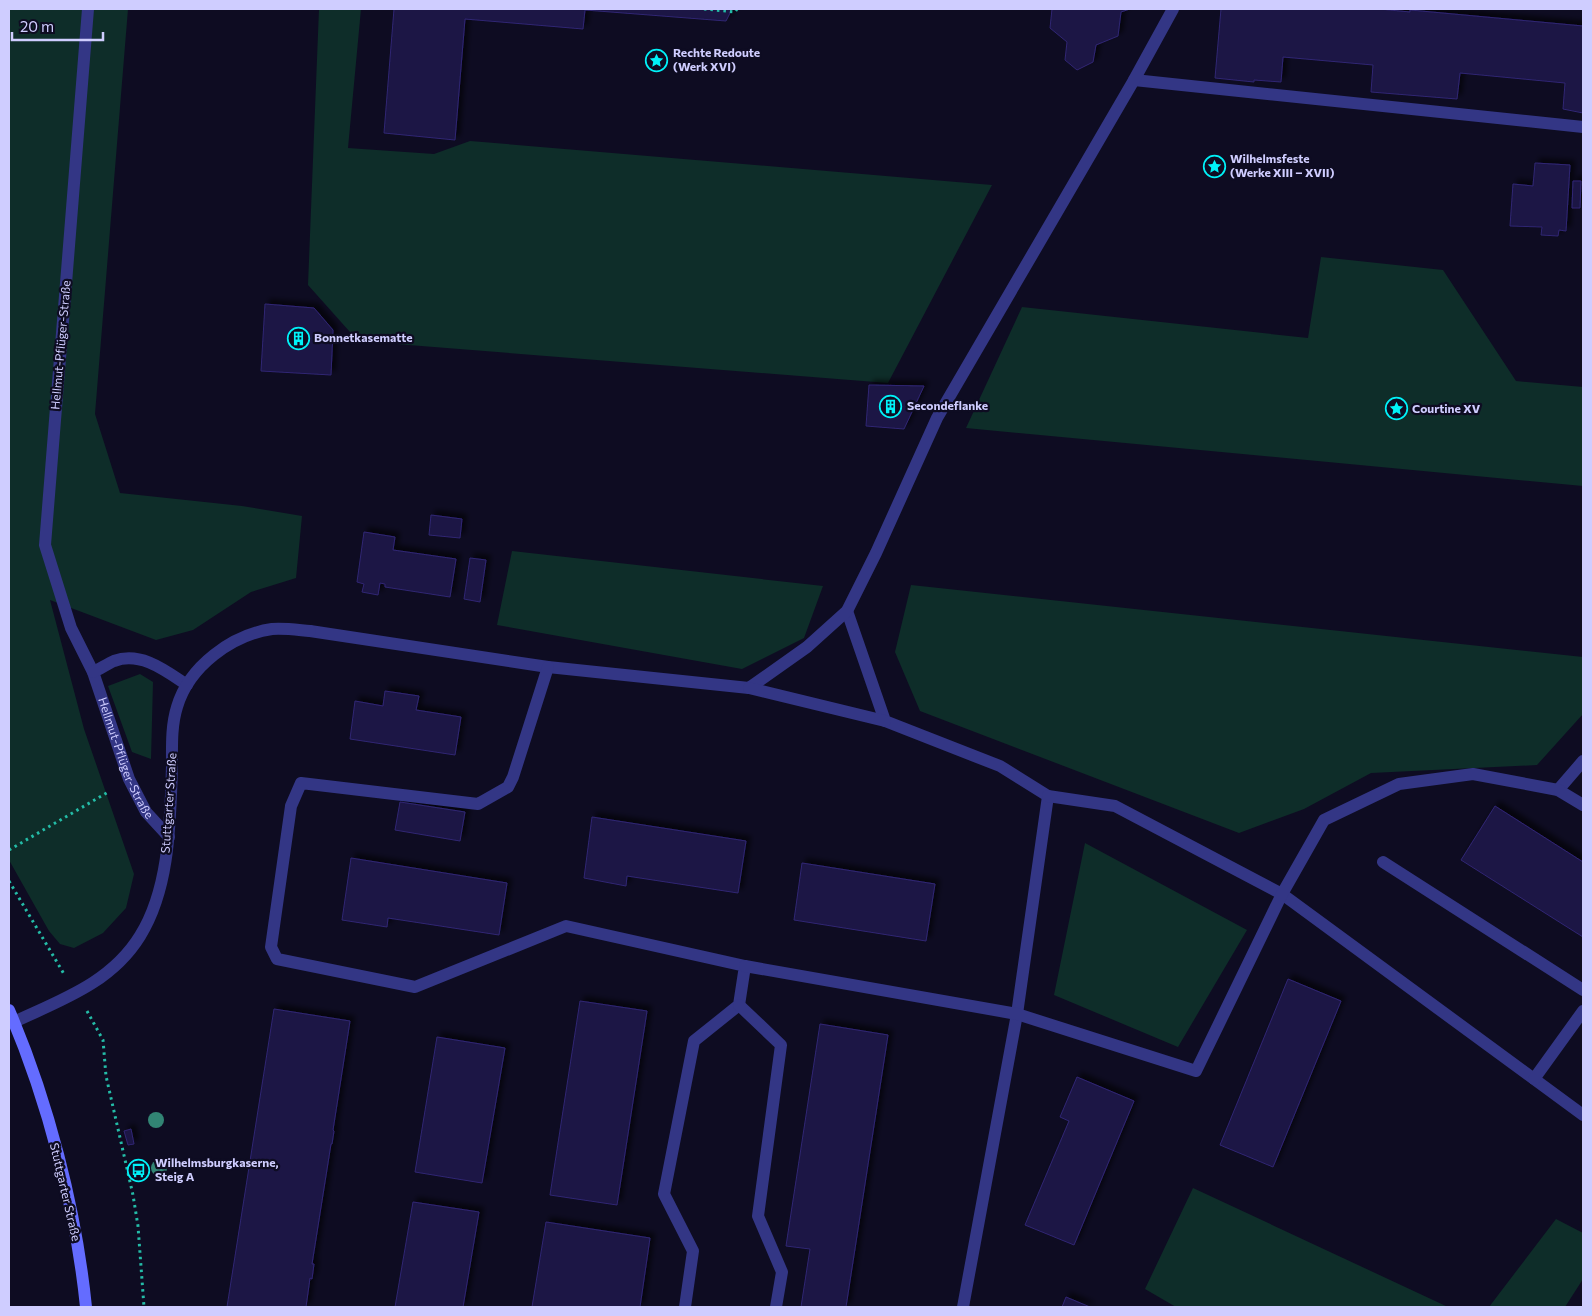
<svg xmlns="http://www.w3.org/2000/svg" width="1592" height="1316" viewBox="0 0 1592 1316" font-family="Commissioner,sans-serif">
<defs>
<filter id="shadow"><feDropShadow dx="4.5" dy="-4.5" stdDeviation="2.5" flood-color="#0009"/></filter>
</defs>
<rect width="100%" height="100%" fill="#0e0c22"/>
<path fill="#0e2d29" d="M9,9H128L95,414L120,493L242,506L302,516L296,578L251,592L193,630L156,640L50,600L84,729L134,874L126,908L103,933L74,948L60,944L49,931L9,860Z
M319,9H361L348,148L434,154L470,141L992,185L888,383L358,341L308,285Z
M1321,257L1443,270L1516,381L1583,387V486L966,428L1022,307L1308,338Z
M512,551L823,586L804,638L742,669L497,625Z
M911,585L1583,657V714L1537,765L1371,773L1304,809L1239,833L920,711L895,652Z
M140,674L153,682L151,759L132,752L108,686Z
M1085,843L1247,930L1178,1047L1054,995Z
M1193,1188L1448,1307H1176L1145,1289Z
M1556,1219L1583,1233V1279L1565,1307H1489Z"/>
<path fill="#1c1645" stroke="#302673" filter="url(#shadow)" d="M394,9H732L726,21L585,10L583,29L465,19L455,140L384,133Z
M1052,9H1130L1121,12L1118,36L1096,45L1093,62L1077,70L1065,60L1067,42L1050,28Z
M1221,9H1379L1410,12V10L1583,26V113L1563,109L1565,83L1460,73L1457,99L1371,92L1373,65L1283,57L1281,82L1254,80V82L1215,78Z
M1535,163L1570,165L1566,231L1559,230L1558,236L1541,235L1542,227L1510,226L1513,184L1533,186Z
M1573,181H1581L1580,208H1572Z
M265,304L314,308L333,330L331,375L261,371Z
M869,385L924,386L904,429L866,426Z
M431,515L462,519L460,538L429,535Z
M364,532L395,537L393,550L456,559L450,597L385,587V584L380,583L378,595L362,592L364,584L357,582Z
M470,558L486,560L480,602L464,599Z
M385,691L419,696L416,710L461,717L455,755L350,739L355,701L383,706Z
M400,802L465,812L460,841L395,830Z
M1495,806L1583,862V937L1461,860Z
M592,817L746,841L738,893L627,876L626,886L584,878Z
M351,858L507,883L499,935L388,918L387,927L342,920Z
M802,863L935,884L926,941L794,920Z
M1288,979L1341,1001L1273,1167L1220,1145Z
M580,1001L647,1011L617,1205L550,1195Z
M274,1009L350,1021L333,1130L334,1131L332,1144H331L312,1264H314L312,1279L310,1278L306,1307H227Z
M820,1024L888,1035L846,1307H801L810,1249L786,1246Z
M437,1037L505,1048L482,1183L415,1172Z
M1077,1077L1134,1101L1074,1245L1025,1225L1069,1121L1060,1117Z
M131,1129L134,1144L128,1145L124,1131Z
M413,1202L479,1212L463,1307H395Z
M546,1222L650,1238L640,1307H532Z
M1066,1297L1090,1307H1062Z"/>
<g fill="none" stroke-linecap="round" stroke-linejoin="round">
<path stroke="#24bca7" stroke-width="3" stroke-dasharray="2.5 4" stroke-linecap="butt" d="M704,9L735,12L737,9
M9,850L110,791
M9,881L64,974
M87,1011L103,1040L106,1076L133,1195L138,1226L144,1307"/>
<g stroke="#333685" stroke-width="12">
<path id="s1" d="M88,9L45,545L71,628L93,672L129,779L146,812L169,837"/>
<path d="M1134,80L1583,127"/>
<path d="M847,611L885,721L1000,766L1048,796L1017,1014L963,1307"/>
<path d="M310,631L548,667L749,688L807,647L847,611L876,553L937,418L1134,80L1173,9"/>
<path d="M548,667L513,777L508,787L478,804L301,783L291,806L271,947L277,959L415,987L566,926L745,966L739,1005L694,1041L664,1194L693,1251L685,1307"/>
<path d="M93,672C100,669 107,664 114,661C141,651 166,671 187,685"/>
<path d="M749,688L885,721"/>
<path d="M1558,790L1583,761"/>
<path d="M1048,796L1115,806L1282,894L1583,1115"/>
<path d="M1383,862L1583,990"/>
<path d="M745,966L1017,1014L1196,1071L1282,894L1324,820L1399,784L1473,774L1558,790L1583,805"/>
<path d="M739,1005L781,1045L758,1216L782,1272L776,1307"/>
<path d="M1534,1079L1583,1011"/>
</g>
<path stroke="#333685" stroke-width="12" d="M14,1022C61,1000 111,983 140,936C170,888 170,822 172,767C172,747 171,726 177,707C189,666 232,635 272,629C285,628 298,630 310,631"/>
<path stroke="#646cff" stroke-width="12" d="M9,1010C48,1101 76,1209 86,1307"/>
</g>
<g fill="#328574">
<circle cx="156" cy="1120" r="8"/>
<circle cx="159" cy="1168" r="8"/>
</g>
<defs>
<symbol id="sight-ring" viewBox="-11 -11 22 22"><circle r="9.5" fill="#0e0c22" stroke="#00f2f8" stroke-width="1.5"/><path d="M0-6L1.8-2.2L6-1.7L2.9 1.2L3.7 5.4L0 3.3L-3.7 5.4L-2.9 1.2L-6-1.7L-1.8-2.2Z" fill="#00f2f8"/></symbol>
<symbol id="building-ring" viewBox="-11 -11 22 22"><circle r="9.5" fill="#0e0c22" stroke="#00f2f8" stroke-width="1.5"/><path d="M-4-6H4V6H1V3H-1V6H-4ZM-2.5-4.3h1.7v1.8h-1.7ZM.8-4.3h1.7v1.8H.8ZM-2.5-1h1.7V.8h-1.7ZM.8-1h1.7V.8H.8Z" fill="#00f2f8"/></symbol>
<symbol id="bus-ring" viewBox="-11 -11 22 22"><circle r="9.5" fill="#0e0c22" stroke="#00f2f8" stroke-width="1.5"/><path d="M-5-6H5V4H4V6H2V4H-2V6H-4V4H-5ZM-3.5-4V0h7V-4ZM-3.5 1.2v1.5H-2V1.2ZM2 1.2v1.5H3.5V1.2Z" fill="#00f2f8"/></symbol>
</defs>
<g fill-rule="evenodd">
<use href="#sight-ring" x="644" y="48" width="25" height="25"/>
<use href="#sight-ring" x="1202" y="154" width="25" height="25"/>
<use href="#building-ring" x="286" y="326" width="25" height="25"/>
<use href="#building-ring" x="878" y="394" width="25" height="25"/>
<use href="#sight-ring" x="1384" y="396" width="25" height="25"/>
<use href="#bus-ring" x="126" y="1158" width="25" height="25"/>
</g>
<g text-anchor="middle" stroke-width="4.5" stroke-linejoin="round" paint-order="stroke">
<g font-size="12" font-weight="bold" fill="#cfcdff" stroke="#0e0c22" text-anchor="start">
<text x="673" y="57">Rechte Redoute<tspan x="673" dy="14">(Werk XVI)</tspan></text>
<text x="1230" y="163">Wilhelmsfeste<tspan x="1230" dy="14">(Werke XIII – XVII)</tspan></text>
<text x="314" y="342">Bonnetkasematte</text>
<text x="907" y="410">Secondeflanke</text>
<text x="1412" y="413">Courtine XV</text>
<text x="155" y="1167">Wilhelmsburgkaserne,<tspan x="155" dy="14">Steig A</tspan></text>
</g>
<g font-size="12" fill="#cfcdff" stroke="#0e0c22">
<text transform="translate(61 345) rotate(-85)" y="4">Hellmut-Pflüger-Straße</text>
<text dy="4" stroke="none"><textPath href="#s1" startOffset="766">Hellmut-Pflüger-Straße</textPath></text>
<text transform="translate(169 803) rotate(-86)" y="4">Stuttgarter Straße</text>
<text transform="translate(65 1192) rotate(77)" y="4">Stuttgarter Straße</text>
</g>
</g>
<rect width="1592" height="1316" fill="none" stroke="#cfcdff" stroke-width="20"/>
<path d="M12 32v8h91v-8" fill="none" stroke="#cfcdff" stroke-width="2.5"/>
<text x="20" y="32" font-size="15" fill="#cfcdff" stroke="#0e0c22" stroke-width="4" paint-order="stroke">20 m</text>
</svg>
